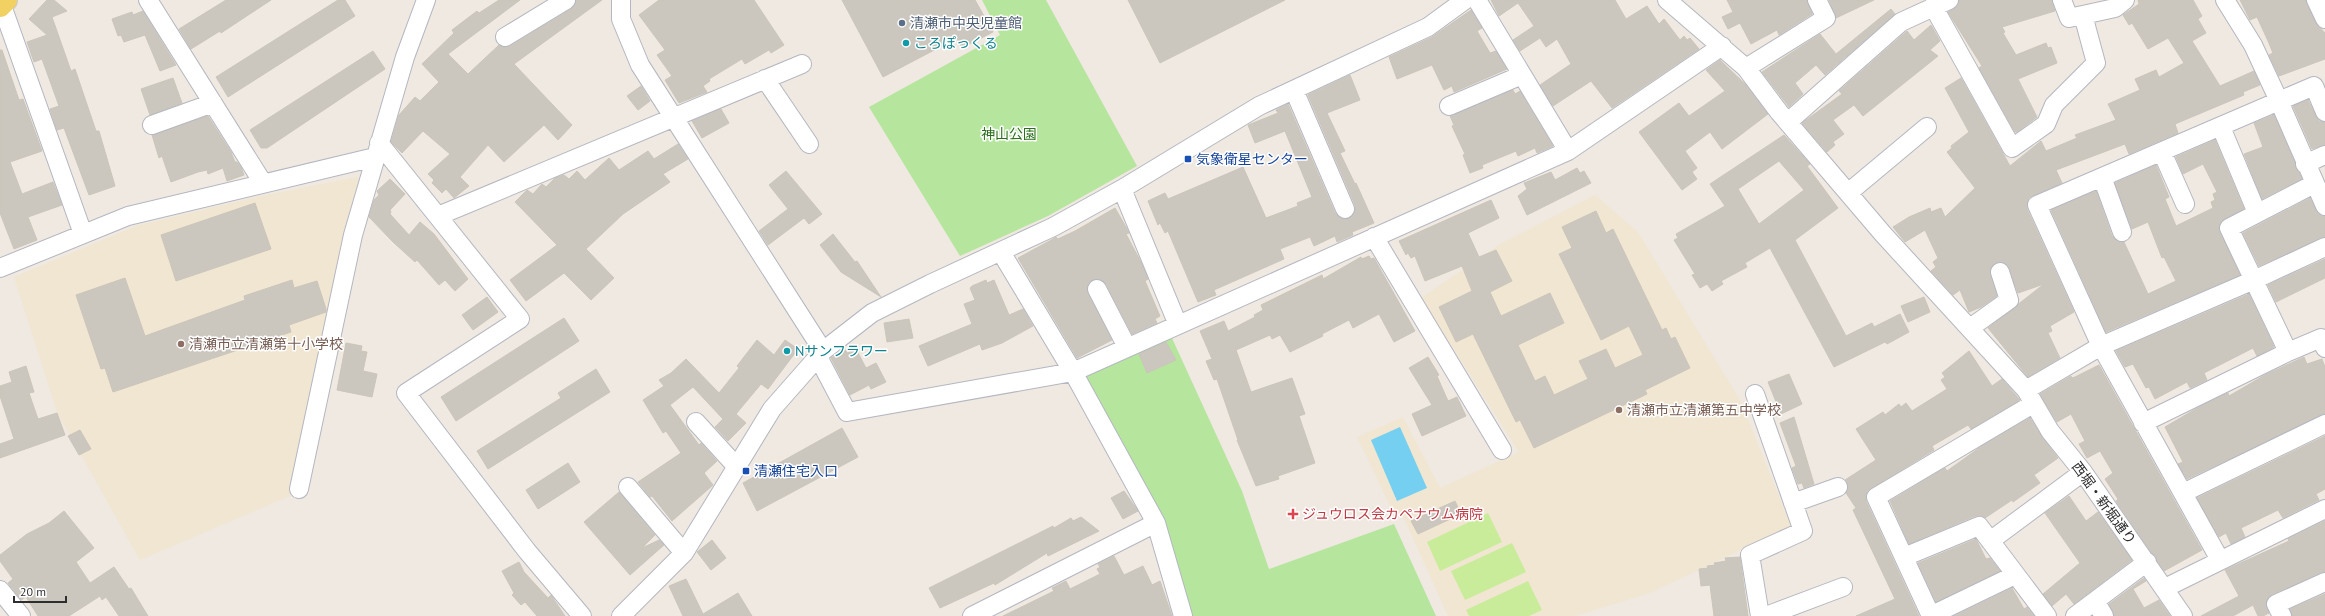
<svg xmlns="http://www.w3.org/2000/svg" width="2325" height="616" viewBox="0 0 2325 616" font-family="'PT Sans','Noto Sans JP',sans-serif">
<rect width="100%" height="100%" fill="#efe9e1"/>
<path fill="#f0e6d1" d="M357,177L364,184L290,496L140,560L57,412L14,277L136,226L252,198Z
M1595,195L1638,232L1741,402L1791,526L1650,593L1575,616H1448L1402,514L1395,516L1357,437L1403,417L1440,488L1519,452L1421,298L1502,243Z"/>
<path fill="#b6e59e" d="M982,0H1046L1137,166L1048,216L960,256L869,107L1000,35Z
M1171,336L1242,491L1269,569L1394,524L1436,616H1189L1080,375Z"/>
<path fill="#c9ec9a" d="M1488,513L1502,542L1440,571L1427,542Z
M1512,543L1526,572L1465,600L1451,571Z
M1528,581L1542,610L1529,616H1469L1466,610Z"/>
<path fill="#75cff0" d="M1400,427L1427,488L1397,501L1371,440Z"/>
<path fill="#cbc7bf" stroke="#cbc5ba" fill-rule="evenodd" d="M47,0H54L67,11L52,17L71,71L75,69L96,131H99L115,186L89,195L64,128L57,130L50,109L59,106L42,59L34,62L27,42L47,35L29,19Z
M226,0H271L221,33L220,31L191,49L179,29Z
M338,0H345L355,16L228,97L216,77Z
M499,0H520L448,54L468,74L499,45L505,47L510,46L571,9L576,0H602L514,64L572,125L558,140L544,125L504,162L488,145L460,177L469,186L454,198L446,189L442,193L432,183L434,180L428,174L450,154L423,131L402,153L391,142L399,115L415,97L420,101L439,82L422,64L454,33L452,30L477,11L479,13Z
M659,0H754L784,45L771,53L769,50L745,64L742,59L709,79L710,81L703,86L707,92L679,103L665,80L672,76L657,55L665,50L639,15Z
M842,0H975L993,32L962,48L957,38L883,77Z
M1128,0H1285L1160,63Z
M1491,0H1615L1626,19L1647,6L1659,24L1664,19L1680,40L1684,36L1687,40L1690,38L1699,49L1612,108L1591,81L1553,106L1540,85L1571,64L1557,39L1546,47L1540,38L1520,51L1513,40L1534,26L1518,3L1499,16Z
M1727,0H1807L1812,14L1779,35L1777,30L1751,44L1740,23L1728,29L1722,17L1733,12Z
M1829,0H1874L1836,18Z
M1959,0H2052L2055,11L2002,27L2005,32L2003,33L2016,55L2046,43L2048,48L2051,47L2057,63L2018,79L2037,117L2018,131L2015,132L1979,68L1982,66L1948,12L1957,6Z
M2138,0H2193L2202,16L2198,19L2206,33L2192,41L2220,86L2254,71L2260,85L2243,92L2244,95L2175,124L2178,133L2129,154L2125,144L2056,170L2062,183L2029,198L2027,209L2074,312L2050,326L2052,331L2048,333L2060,358L2028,377L1988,328L2044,284L2018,293L2007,265L1996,262L1990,270L1997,296L1981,307L1969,312L1960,290L1953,295L1931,271L1936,267L1933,262L1938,258L1925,230L1905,242L1893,227L1909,217L1930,208L1931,212L1941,208L1945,217L1975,188L1947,152L1952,148L1951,146L1969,132L1945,88L1961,78L2010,166L2041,141L2046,151L2077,138L2075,135L2116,120L2108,104L2140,90L2135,79L2156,70L2159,77L2184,63L2168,38L2148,49L2132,23L2129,25L2123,15L2139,4Z
M2240,0H2306L2316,23L2325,33V59L2279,76L2269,55L2273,53L2268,41L2257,17L2250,20Z
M1891,9L1895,14L1825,75L1816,65L1795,83L1803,94L1789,107L1762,72L1820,34L1836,54Z
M1471,10L1482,28L1477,31L1490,53L1496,51L1507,69L1454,92L1452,86L1444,90L1432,65L1397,79L1389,57L1432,37Z
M143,11L176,65L160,71L145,35L124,42L121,35L118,36L112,19L132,12L133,15Z
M1931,25L1940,41L1930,50L1938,56L1863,116L1854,105L1833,120L1844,134L1833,142L1835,145L1827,152L1802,123L1842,94L1839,91L1907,31L1914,40Z
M0,50H2L19,100L23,99L42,151L10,162L22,194L53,182L62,205L28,217L37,240L14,249L0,213Z
M373,51L385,69L267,148H261L250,130Z
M1720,60L1746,85L1768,114L1722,149L1710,132L1685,151L1697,168L1692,172L1697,179L1682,190L1639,132L1679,103L1689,116L1725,91L1706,70Z
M1350,75L1360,100L1327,113L1345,151L1340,153L1355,184L1356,183L1374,223L1352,232L1353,235L1337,242L1335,236L1314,246L1310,237L1280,249L1284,259L1214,290L1216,295L1198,302L1168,231L1165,233L1160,223L1158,225L1148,201L1165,193L1168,199L1243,167L1266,218L1298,206L1297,203L1312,197L1285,131L1255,143L1248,125L1278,113L1276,110L1288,104L1335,213L1343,219L1349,218L1355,211V205L1308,95Z
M173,78L182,103L150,115L141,89Z
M641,86L650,101L638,110L627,96Z
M1513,90L1515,94L1520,91L1553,146L1537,153L1535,148L1518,156L1516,151L1482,165L1483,168L1470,173L1463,155L1465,154L1452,126L1454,125L1450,116Z
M2308,100L2316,116L2319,121L2325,122V145L2312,149L2293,106Z
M721,109L729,123L702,138L692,121Z
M2274,115L2302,179L2262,199L2244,154L2263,147L2254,123Z
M208,116L231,152L235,162H237L241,167L244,175L227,181L223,168L208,174L207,170L198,172L171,182L162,156L159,158L152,135Z
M1784,135L1810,164L1807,166L1838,208L1795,240L1846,336L1872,323L1874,327L1900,314L1909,332L1887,344L1885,342L1834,367L1770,248L1745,263L1747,267L1721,281L1723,284L1712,291L1707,284L1700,288L1692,275L1695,274L1674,240L1678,238L1676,234L1725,206L1710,184ZM1779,161L1804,190L1759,224L1738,189Z
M2215,140L2244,209L2224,219L2219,228L2240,275L2106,332L2051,210L2096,191L2112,236L2116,240L2124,242L2148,294L2176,281L2164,257L2162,258L2148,222L2132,229L2115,183L2156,165L2169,197L2165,199L2176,226L2213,208L2211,202L2215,200L2213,194L2217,192L2203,164L2183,174L2176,157Z
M678,144L688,159L663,174L670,182L623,214L586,249L614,278L591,300L564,273L526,301L510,280L557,245L515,202L527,190L533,194L542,184L546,187L555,178L564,175L569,179L577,171L585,180L609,158L619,170L648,151L654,159Z
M1577,168L1580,173L1584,171L1591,183L1527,215L1518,196L1527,189L1524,183L1551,172L1555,180Z
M786,171L822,214L809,224L804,218L768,245L759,231L788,209L769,185Z
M390,179L405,194L390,210L391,212L390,214L409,235L420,222L434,234L468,279L455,291L445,280L439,285L417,260L415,262L393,242L369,217L374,200L379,195L377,191Z
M2310,198L2318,214L2325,216V237L2259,266L2243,233Z
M1491,200L1499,218L1468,233L1479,257L1496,250L1512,281L1490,292L1501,316L1550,293L1564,323L1518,345L1535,381L1545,376L1554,395L1588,379L1579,361L1606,349L1615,368L1643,355L1629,326L1601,340L1559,254L1572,248L1562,227L1596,211L1606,233L1613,229L1662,330L1666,328L1671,339L1675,337L1690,368L1645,390L1647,394L1534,448L1520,420L1516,422L1473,334L1456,342L1439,307L1472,291L1462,266L1425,281L1415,256L1411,258L1408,253L1406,255L1399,241Z
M255,203L271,249L176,281L161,235Z
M1115,208L1126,227L1129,233L1126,234L1142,264L1148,279L1145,281L1160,316L1155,319L1157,323L1132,334L1106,284L1102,280H1093L1088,284V293L1112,340L1077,358L1018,258L1053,239L1056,237L1058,239L1075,231Z
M833,234L855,262L857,261L881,297L841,272L820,245Z
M1369,256L1371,259L1374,258L1415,331L1394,342L1379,314L1353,328L1349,320L1322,334L1323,336L1290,352L1280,335L1272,339L1270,335L1236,350L1251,392L1292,378L1305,414L1299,416L1315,463L1278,476L1279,479L1256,486L1237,440H1238L1217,379L1214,380L1206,361L1212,359L1200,331L1224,321L1228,331L1255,317L1254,315L1263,310L1261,305L1322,275L1323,279L1361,257L1362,259Z
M2325,259V278L2276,302L2268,285Z
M125,278L145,336L245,300L244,296L292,280L294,288L317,281L326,309V312L289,325L291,332L113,392L105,368L101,369L76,295Z
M986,280L987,283L994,280L1009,315L1023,309L1033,326L1002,343L982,350L980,344L928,366L919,346L972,324L964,304L975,300L970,288L972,286Z
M2249,294L2274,347L2257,356L2253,348L2204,373L2207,380L2190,388L2187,382L2155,399L2149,387L2146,388L2133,364L2125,367L2116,351Z
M487,297L498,312L473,330L462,315Z
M1924,297L1930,312L1908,322L1901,306Z
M564,318L579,341L456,421L441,397Z
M909,319L913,338L887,342L884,323Z
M757,340L774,355L785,340L798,349L768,389L761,384L736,414L746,423L728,441L715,427L723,419L693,387L670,405L699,445L701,443L717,461L704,473L713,485L672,521L652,496L650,497L638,482L681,453L666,431L663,433L643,400L664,386L659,380L671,373L686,359L719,393L739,368L737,366Z
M1166,342L1176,360L1147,373L1139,354Z
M346,343L362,346L361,351L367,352L363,371L377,374L372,397L337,390Z
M856,349L866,368L876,363L886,382L871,389L869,385L850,395L831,358L846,350L847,353Z
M1969,351L1992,386L2002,379L2020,400L1971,429L1968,425L1932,446L1934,450L1867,491L1866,501L1919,616H1856L1895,599L1853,510L1856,508L1846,493L1848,489L1845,480L1876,460L1856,429L1883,412L1885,415L1899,404L1901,407L1906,403L1912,411L1947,389L1941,380L1945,377L1942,373Z
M1428,357L1439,375L1437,376L1448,401L1457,397L1466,416L1422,436L1412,414L1432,405L1409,368Z
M2304,357L2307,364L2322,359L2325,367V414L2187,479L2178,464L2183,462L2165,427L2199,407L2228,393L2229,396L2265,375Z
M2099,365L2202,550L2164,571L2116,501L2118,499L2105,479L2113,473L2100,451L2087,458L2079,444L2085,441L2071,414L2057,422L2040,394L2071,376L2072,378L2075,377Z
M26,366L34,392L29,393L38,419L57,413L65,435L0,458V444L14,439L0,396V386L12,382L9,372Z
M596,369L610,392L488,469L477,451L561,398L558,393Z
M1789,374L1802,404L1781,414L1768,382Z
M1794,417L1814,484L1804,488L1802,483L1798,484L1792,468L1796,466L1780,423Z
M2030,418L2042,437L2058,458L2034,475L2040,483L2013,502L2012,500L1985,518L1975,516L1909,544L1890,501L1945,468L1947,471L1982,446Z
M842,428L858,457L757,511L743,483Z
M80,430L91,449L79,455L68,436Z
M2325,436V489L2316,494L2319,500L2283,518L2278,510L2241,528L2245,537L2231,544L2226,533L2219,537L2197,498Z
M568,463L580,482L538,509L526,490Z
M1124,491L1138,511L1123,519L1111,498Z
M619,492L655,535L642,548L659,540L664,545L630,575L584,522Z
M2069,496L2086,521L2098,512L2132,560L2074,604L2066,594L2052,606L2043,594L2080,563L2045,513Z
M1455,501L1461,514L1418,534L1411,521Z
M64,511L94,548L76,562L90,583L114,567L129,589L131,588L148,616H119L106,597L102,600L100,596L69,616H38L26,597L21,600L8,583L13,579L0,561V555L27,534L49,523Z
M1081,517L1099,531L1048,556L1047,553L995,585L994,583L940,608L929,588L1053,526L1054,528L1071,518L1073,521Z
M2325,521V572L2271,595L2266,603L2269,613L2263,616H2258L2253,605L2233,616H2201L2239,596L2225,570L2289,541L2288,539Z
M1976,539L1986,559L1990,558L2000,571L1936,602L1918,563Z
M712,540L726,558L711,570L697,552Z
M1114,556L1124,575L1143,566L1152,585L1160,581L1172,616H1003L1054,591L1052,588L1066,581L1070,589L1100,574L1097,569L1100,567L1098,564Z
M1740,557L1748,616H1714L1710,585L1701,586L1699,569L1708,568L1707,566L1715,565L1714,563L1726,561L1725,558Z
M519,562L524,572L548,598L551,595L565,616H537L525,602L521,605L512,595L514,593L502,571Z
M2144,578L2146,581L2133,589L2144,608L2159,600L2170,616H2114L2109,604Z
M686,579L703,614L738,593L752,616H683L669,586Z
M2012,588L2024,609L2027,607L2034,616H1954Z
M2325,594V616H2292L2290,609Z"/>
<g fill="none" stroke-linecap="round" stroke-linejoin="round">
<defs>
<path id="minor" d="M0,0L83,234
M148,0L263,183
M621,0V19L640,65L823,351
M1477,0L1568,151
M1667,0L1746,68L1779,112L1883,234L2026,390L2050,431L2083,472L2183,616
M2062,0L2069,18L2115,8L2125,0
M2225,0L2253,45L2279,101L2314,86L2325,112
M2316,0L2325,19
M1933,6L2012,148L2046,124L2054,105L2096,63L2083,15
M505,37L566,0
M1746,68L1826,18L1817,0
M765,79L809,144
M1294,90L1345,209
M1449,106L1522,75
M1788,122L1901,22L1949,0
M152,125L213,103
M2221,127L2257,213
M379,143L520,319L406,393L527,551L582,616
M2162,152L2185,204
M2305,164L2325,155
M2102,177L2122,232
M1122,189L1178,325
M1848,193L1927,127
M438,216L802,64
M1374,237L1502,450
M1001,252L1073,372L1156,523L1183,616
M0,268L128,216L375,157
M1097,289L1127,347
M1970,328L2009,300L2000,272
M2288,352L2321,338L2325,348
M818,357L847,412L1073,372L1568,151L1722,46
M2026,390L2101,346L2254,280L2325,247
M1755,394L1803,531L1750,555L1760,616
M696,422L736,466
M2143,423L2288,352L2229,228L2314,184
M628,487L684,553
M299,489L353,235L405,57L426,0
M2183,493L2325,424
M1793,503L1838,487
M1990,541L2083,472
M1904,557L1979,526L2047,616
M2220,560L2101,346L2037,205L2279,101L2325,206
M2165,588L2325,509
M0,590L21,616
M2095,601L2104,616
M621,616L684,553L772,409L823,351L872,313L930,284L1053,227L1122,189L1259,106L1428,27L1465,0
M972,616L1156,523
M1766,616L1843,587
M1930,616L2015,575
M1931,616L1876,497L2033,404
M2075,616L2147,562
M2282,616L2276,604L2325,582"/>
<path id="major" d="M0,6L6,0"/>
</defs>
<use href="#minor" stroke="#b4b7c1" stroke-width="20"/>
<use href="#major" stroke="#c9c9c9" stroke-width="24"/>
<use href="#minor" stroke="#fff" stroke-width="18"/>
<use href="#major" stroke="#f2d163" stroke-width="22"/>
</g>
<circle fill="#5c6f8a" stroke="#fff" stroke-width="1.5" cx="902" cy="23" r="4"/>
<g fill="#0f9aa8" stroke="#fff" stroke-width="1.5">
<circle cx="906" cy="43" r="4"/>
<circle cx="787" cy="351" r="4"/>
</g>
<g fill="#1a4fb4" stroke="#fff" stroke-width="1.5">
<rect x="1184" y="155" width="8" height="8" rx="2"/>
<rect x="742" y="467" width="8" height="8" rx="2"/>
</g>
<g fill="#8d6e63" stroke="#fff" stroke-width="1.5">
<circle cx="181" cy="344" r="4"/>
<circle cx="1619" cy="410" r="4"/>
</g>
<path fill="#e0444e" stroke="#fff" stroke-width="1.5" d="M1291 508h4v4h4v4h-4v4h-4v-4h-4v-4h4z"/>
<g text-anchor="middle" stroke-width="3" stroke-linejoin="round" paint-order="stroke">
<g font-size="14" fill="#4e5e75" stroke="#fff" text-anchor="start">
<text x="910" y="28">清瀬市中央児童館</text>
</g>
<g font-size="14" fill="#0d838f" stroke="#fff" text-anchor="start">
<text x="914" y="48">ころぽっくる</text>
<text x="795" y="356">Nサンフラワー</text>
</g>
<g font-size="14" fill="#2c6e1b" stroke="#fff">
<text x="1009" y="139">神山公園</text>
</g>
<g font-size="14" fill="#164399" stroke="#fff" text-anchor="start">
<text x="1196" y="164">気象衛星センター</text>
<text x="754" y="476">清瀬住宅入口</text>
</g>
<g font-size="14" fill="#785e54" stroke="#fff" text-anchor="start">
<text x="189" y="349">清瀬市立清瀬第十小学校</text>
<text x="1627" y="415">清瀬市立清瀬第五中学校</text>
</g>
<g font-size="14" fill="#2e2e2e" stroke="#fff">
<text transform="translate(2104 503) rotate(54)" y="5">西堀・新堀通り</text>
</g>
<g font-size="14" fill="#be3a42" stroke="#fff" text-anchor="start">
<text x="1302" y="519">ジュウロス会カペナウム病院</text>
</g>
</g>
<path d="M14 596v6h52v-6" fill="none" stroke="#2e2e2e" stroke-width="2"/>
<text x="20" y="596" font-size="12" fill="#2e2e2e" stroke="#ffffff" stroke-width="3" paint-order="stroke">20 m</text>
</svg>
